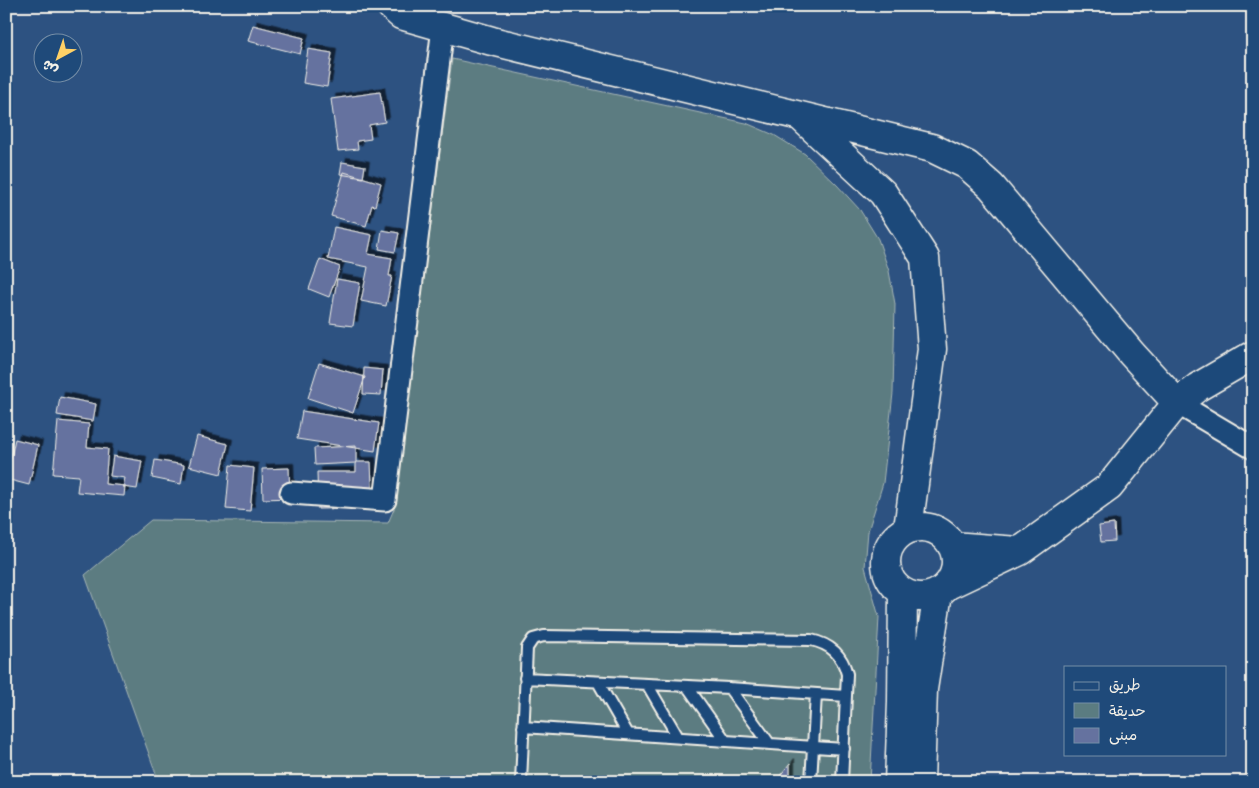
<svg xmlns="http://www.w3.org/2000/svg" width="1259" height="788" viewBox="0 0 1259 788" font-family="'Architects Daughter','Playpen Sans Arabic',sans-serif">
<defs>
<filter id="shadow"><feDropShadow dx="4.5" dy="-4.5" stdDeviation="0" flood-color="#0009"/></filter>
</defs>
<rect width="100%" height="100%" fill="#2d5281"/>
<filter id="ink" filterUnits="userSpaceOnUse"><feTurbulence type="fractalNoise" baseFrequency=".02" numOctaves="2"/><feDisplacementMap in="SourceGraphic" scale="10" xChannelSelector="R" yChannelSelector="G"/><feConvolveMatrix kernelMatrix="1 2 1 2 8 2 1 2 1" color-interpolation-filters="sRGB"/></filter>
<g filter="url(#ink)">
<path fill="#5b7c81" stroke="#a8b6b4" d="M452,59L746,123L774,135L805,154L837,185L860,210L878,239L889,271L895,304L893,393L883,483L868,531L865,567L879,617L870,782H159L85,575L151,520L388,523L394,509Z"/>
<path fill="#65729f" stroke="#f4f1e8" filter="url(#shadow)" d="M253,25L304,38L300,54L248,41Z
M308,49L332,53L327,87L303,83Z
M380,92L385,122L369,125L371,139L357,141L358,149L338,151L331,99Z
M342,162L365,166L363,178L340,174Z
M344,172L381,183L375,206L372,205L366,226L331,216Z
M334,227L372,235L368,254L392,258L389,276H392L386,306L361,301L368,267L328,259Z
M382,230L399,233L395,252L379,249Z
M320,259L340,267L329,297L309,289Z
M337,279L360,283L353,326L330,323Z
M319,363L365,377L353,413L308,398Z
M364,368L383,370L381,395L363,394Z
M60,397L96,404L93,421L57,415Z
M302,411L379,423L375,451L297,439Z
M58,421L89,424L87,447L108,449L105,484L125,486L124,496L77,492L79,476L53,474Z
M197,436L228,444L221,474L189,466Z
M15,439L38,445L29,485L6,479Z
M356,446V463L315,465L314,448Z
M113,456L142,461L137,489L123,487L125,478L110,476Z
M155,460L184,465L181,484L152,478Z
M356,462H371L373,508L318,509L317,472H356Z
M230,465L254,468L250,511L226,509Z
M289,468L290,498L263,499L262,469Z
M1114,524L1115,541L1101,542L1099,526Z
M790,763V782H775Z"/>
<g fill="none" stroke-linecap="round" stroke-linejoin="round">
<defs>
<path id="lane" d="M525,678L729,688L846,696
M598,682L628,734
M647,684L678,737
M687,686L725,740
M729,688L769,743
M523,727L844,749
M521,782L527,648L533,639L544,636L811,640C830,644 842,654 847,674L842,782
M811,782L816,694"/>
<path id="street" d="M1177,403L1253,448
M291,493L385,500L443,27"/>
<path id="secondary" d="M391,6L401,15L492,41L932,148L967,165L991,186L1132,354L1177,403L1198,387L1253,355
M801,117L883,193L925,258L932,349L908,529
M886 562a35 35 0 1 1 70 0a35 35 0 1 1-70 0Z
M952,546L1018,551
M948,585L1020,551L1109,487L1177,403
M899,782L902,702L903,592
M920,782L923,689L938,593"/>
</defs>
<use href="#lane" stroke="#f4f1e8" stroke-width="14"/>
<use href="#street" stroke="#f4f1e8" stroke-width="25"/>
<use href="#secondary" stroke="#f4f1e8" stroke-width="31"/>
<use href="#lane" stroke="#1f4a7a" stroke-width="10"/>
<use href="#street" stroke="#1f4a7a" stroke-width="21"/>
<use href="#secondary" stroke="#1f4a7a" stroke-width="28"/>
</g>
</g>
<rect width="1259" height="788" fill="none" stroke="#1f4a7a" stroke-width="25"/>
<rect x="12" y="12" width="1234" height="763" fill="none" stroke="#f4f1e8" stroke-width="2" filter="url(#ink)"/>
<rect x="1064" y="666" width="162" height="90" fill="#1f4a7a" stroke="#748da6"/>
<rect x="1074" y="682" width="25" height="8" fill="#1f4a7a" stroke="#748da6"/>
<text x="1109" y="690" font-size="15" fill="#f4f1e8">طريق</text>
<rect x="1074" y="703" width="25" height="15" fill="#5b7c81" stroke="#748da6"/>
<text x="1109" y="716" font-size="15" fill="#f4f1e8">حديقة</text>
<rect x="1074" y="728" width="25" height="15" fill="#65729f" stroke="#748da6"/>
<text x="1109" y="740" font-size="15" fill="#f4f1e8">مبنى</text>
<g transform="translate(58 58) rotate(220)"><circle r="24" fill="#1f4a7a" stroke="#748da6"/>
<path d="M0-4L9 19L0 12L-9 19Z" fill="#ffd166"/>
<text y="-8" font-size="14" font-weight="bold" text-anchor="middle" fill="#f4f1e8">ش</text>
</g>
</svg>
